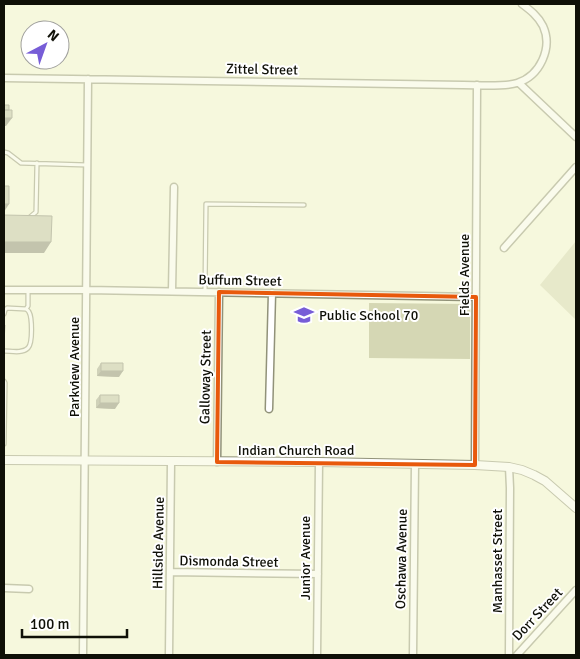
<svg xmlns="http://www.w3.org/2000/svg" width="580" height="659" viewBox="0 0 580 659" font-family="Signika,sans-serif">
<rect width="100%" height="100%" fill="#f6f8dd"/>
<path fill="#d5d7b4" d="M576,241V320L540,285Z
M369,303L470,304V359L369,358Z"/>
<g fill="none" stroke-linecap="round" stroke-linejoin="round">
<defs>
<path id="service" d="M4,152L8,153L21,163L87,165
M30,217L36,212L37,163
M205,291L206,204L304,205
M4,314L5,310L7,308L26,309L28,306V290
M4,351C11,351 22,354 28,348C33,343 32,317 29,312C28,310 27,310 26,309
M4,381L5,383L4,444"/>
<path id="minor" d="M4,78L463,85C477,85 505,87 517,83C540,76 553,48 543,26C538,16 530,10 522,4
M519,83L576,137
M504,248L576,167
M4,290H87L476,297
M172,291L174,187
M269,409L272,293
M217,462L219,292
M475,465L477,85
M170,572L318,574
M4,588L29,589
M83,655L88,79
M169,655L171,462
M317,655L319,462
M413,655L415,464
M509,655L510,488L509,467
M517,655L576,590"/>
<path id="tertiary" d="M4,460L319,462L475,465L509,467L522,470L534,475L545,481L576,508"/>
</defs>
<use href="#service" stroke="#919279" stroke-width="5.5"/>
<use href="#minor" stroke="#919279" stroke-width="9"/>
<use href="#tertiary" stroke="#919279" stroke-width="10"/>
<use href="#service" stroke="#fff" stroke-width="3"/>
<use href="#minor" stroke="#fff" stroke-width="6"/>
<use href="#tertiary" stroke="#fff" stroke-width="8"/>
</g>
<path fill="#a3a58f" d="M101,363L119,377L97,376V369Z
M100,395L115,409L96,408V400Z"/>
<path fill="#858674" d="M4,118H12L6,126H4Z
M4,204H9L4,212Z
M4,242H51L44,253H4Z
M101,371H123L119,377L97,376Z
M100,403H119L115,409L96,408Z"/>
<path fill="#bec0a6" stroke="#858674" d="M4,105H9V110H4Z
M4,110H12V118H4Z
M4,186H9V204H4Z
M4,215L52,216L51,242H4Z
M4,325H5L4,342Z
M101,363H123V371H101Z
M100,395H119V403H100Z"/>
<path d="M0 0H580V659H0ZM219,292L476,297L475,465L217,462Z" fill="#f6f8dd" fill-opacity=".55" fill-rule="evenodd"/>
<path fill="none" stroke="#e8590c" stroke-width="4" stroke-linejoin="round" d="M219,292L476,297L475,465L217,462Z"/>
<defs>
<symbol id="school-bare" viewBox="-9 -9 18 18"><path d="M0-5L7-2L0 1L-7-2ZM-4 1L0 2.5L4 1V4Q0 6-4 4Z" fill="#775dd7" stroke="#fff" stroke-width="2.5" paint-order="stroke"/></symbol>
</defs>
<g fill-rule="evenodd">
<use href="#school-bare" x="290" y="301" width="28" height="28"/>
</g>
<g text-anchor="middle" stroke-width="4" stroke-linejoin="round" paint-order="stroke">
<g font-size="14" fill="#0f1007" stroke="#fff">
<text transform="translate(262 69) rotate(1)" y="5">Zittel Street</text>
<text transform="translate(464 275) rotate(-90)" y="5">Fields Avenue</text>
<text transform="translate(240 280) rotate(1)" y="5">Buffum Street</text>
<text transform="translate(74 367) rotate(-90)" y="5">Parkview Avenue</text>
<text transform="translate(205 377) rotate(-89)" y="5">Galloway Street</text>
<text x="296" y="455">Indian Church Road</text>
<text transform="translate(158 543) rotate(-89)" y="5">Hillside Avenue</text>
<text transform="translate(305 558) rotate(-90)" y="5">Junior Avenue</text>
<text transform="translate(401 559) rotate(-89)" y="5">Oschawa Avenue</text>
<text transform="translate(229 561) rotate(1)" y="5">Dismonda Street</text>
<text transform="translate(497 561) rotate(-90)" y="5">Manhasset Street</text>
<text transform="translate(537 614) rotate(-47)" y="5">Dorr Street</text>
</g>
<g font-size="14" fill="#0f1007" stroke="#fff" text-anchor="start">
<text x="319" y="320">Public School 70</text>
</g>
</g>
<rect width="580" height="659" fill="none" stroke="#0f1007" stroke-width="10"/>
<g transform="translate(45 45) rotate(41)"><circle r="24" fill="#ffffff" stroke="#9f9f9c"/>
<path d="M0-4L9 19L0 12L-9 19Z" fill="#775dd7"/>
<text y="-8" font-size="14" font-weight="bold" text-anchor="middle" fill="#0f1007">N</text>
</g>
<path d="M22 629v8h105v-8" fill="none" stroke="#0f1007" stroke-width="2.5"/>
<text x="30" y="629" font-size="15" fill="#0f1007" stroke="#ffffff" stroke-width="4" paint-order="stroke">100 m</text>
</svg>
